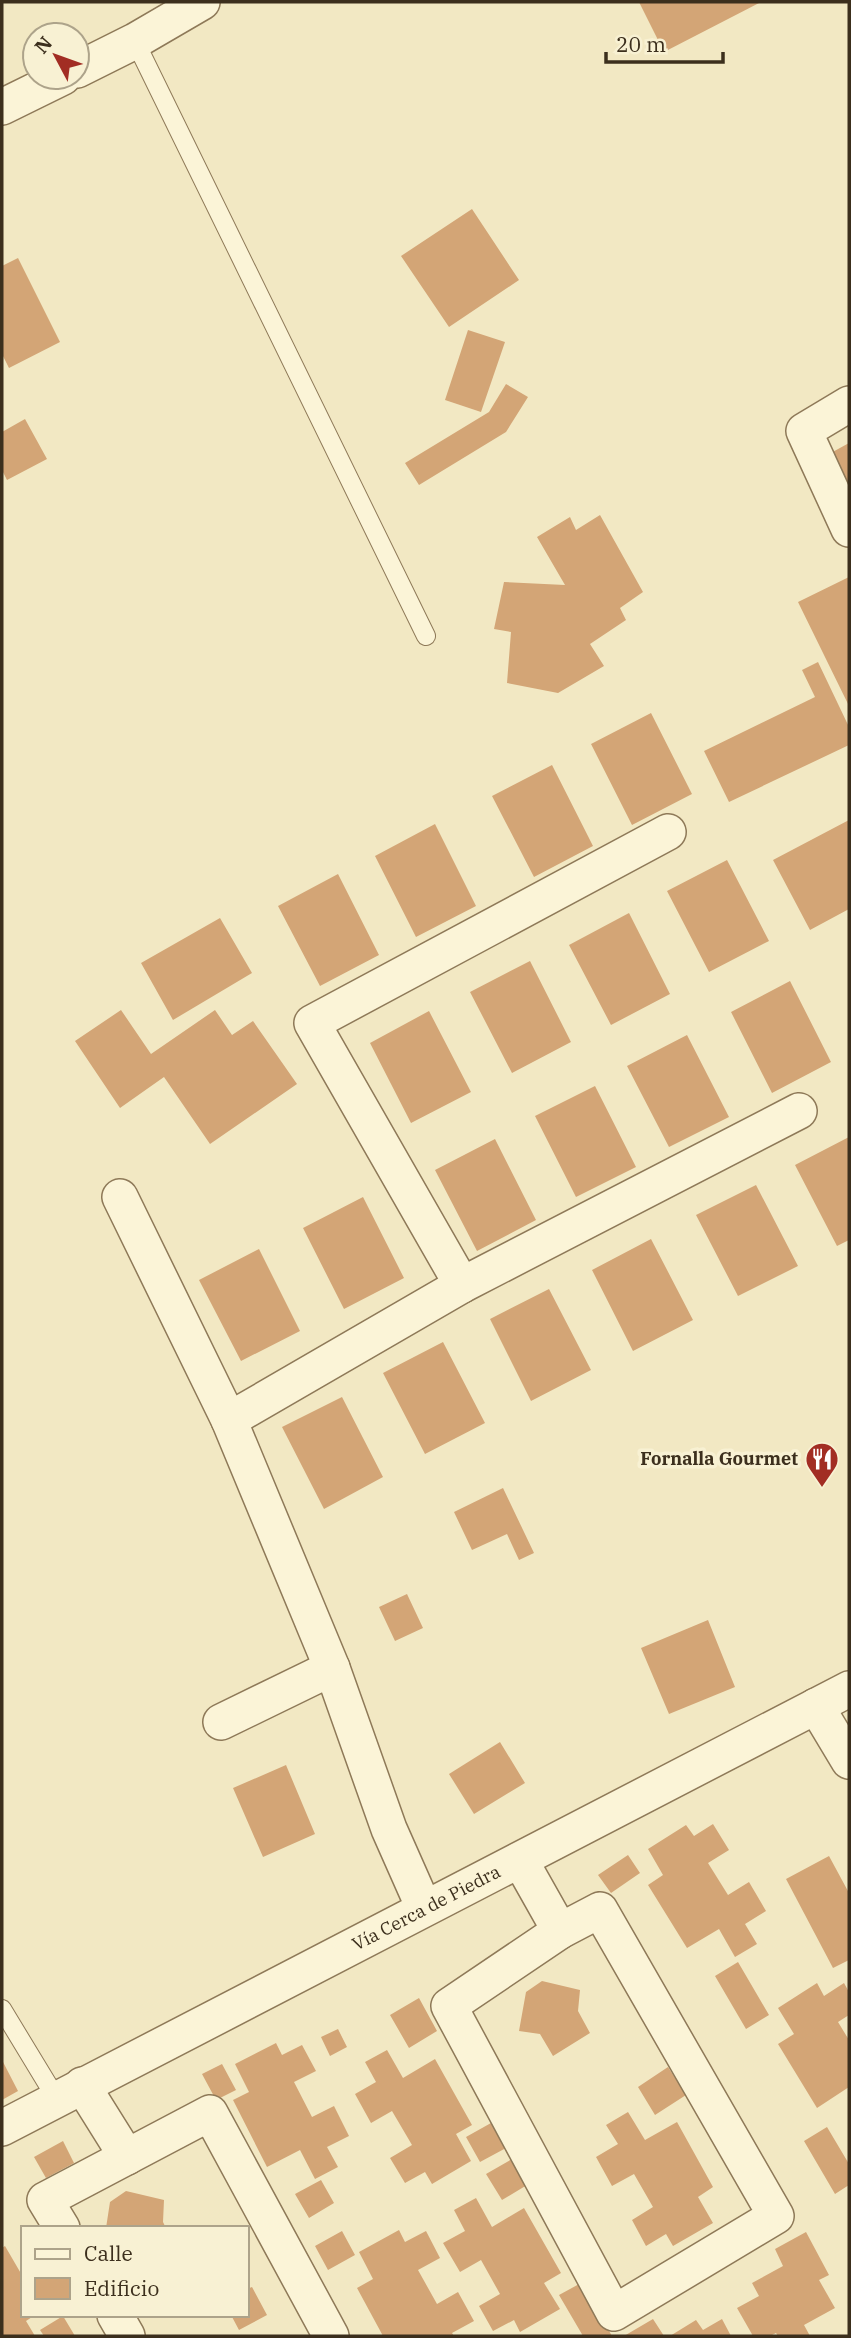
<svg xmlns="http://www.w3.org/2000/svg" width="851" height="2338" viewBox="0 0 851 2338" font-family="'IBM Plex Serif',serif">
<rect width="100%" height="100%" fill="#f2e8c3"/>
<path fill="#d3a576" d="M639,2H761L664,52Z
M472,209L519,280L449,327L401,256Z
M18,258L60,342L9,368L2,354V266Z
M468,330L505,342L481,412L445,400Z
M506,384L528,397L506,432L419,485L405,463L489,412Z
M25,419L47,459L7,480L2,470V432Z
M849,443V494L829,454Z
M600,515L643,592L620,608L626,620L590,644L604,666L558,693L507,683L511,632L494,629L504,582L565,585L537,537L570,517L576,530Z
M849,577V706L798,602Z
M818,662L849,727V745L729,802L704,751L815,697L802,670Z
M651,713L692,794L632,825L591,744Z
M552,765L593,846L534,877L492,796Z
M849,820V909L810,930L773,860Z
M435,824L476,906L416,937L375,856Z
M727,860L769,941L709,972L667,891Z
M338,874L379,955L320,986L278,906Z
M629,913L670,994L611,1025L569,945Z
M220,918L252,973L173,1020L141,963Z
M530,961L571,1042L512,1073L470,992Z
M790,981L831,1062L772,1093L731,1012Z
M121,1010L151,1054L215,1010L232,1035L253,1021L297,1084L210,1144L164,1077L120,1108L75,1041Z
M429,1011L471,1092L411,1123L370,1043Z
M687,1035L729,1117L669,1147L627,1066Z
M595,1086L636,1167L576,1197L535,1116Z
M849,1137V1240L837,1246L795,1165Z
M495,1139L536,1220L477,1251L435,1170Z
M756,1185L798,1266L738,1296L696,1215Z
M363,1197L404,1278L344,1309L303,1228Z
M651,1239L693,1320L633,1351L592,1270Z
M259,1249L300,1331L241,1361L199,1280Z
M549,1289L591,1370L531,1401L490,1319Z
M443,1342L485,1423L425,1454L383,1373Z
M342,1397L383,1477L324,1509L282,1427Z
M503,1488L534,1553L519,1560L507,1534L472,1550L454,1512Z
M407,1594L423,1628L395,1641L379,1607Z
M708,1620L735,1687L669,1714L641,1648Z
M500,1742L525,1783L474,1814L449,1774Z
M286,1765L315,1834L263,1857L233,1788Z
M713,1824L729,1850L708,1863L728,1895L749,1882L766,1911L745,1924L757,1944L735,1957L719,1929L687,1948L648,1885L663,1875L648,1849L686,1825L694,1836Z
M628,1855L640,1873L611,1893L598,1875Z
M829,1856L849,1893V1960L833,1968L786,1879Z
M738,1962L769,2015L746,2029L715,1976Z
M542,1981L580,1990L578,2011L590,2033L553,2056L540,2034L519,2031L526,1992Z
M817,1983L824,1996L844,1983L849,1992V2015L838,2022L849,2040V2087L817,2108L778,2044L794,2034L778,2008Z
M419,1998L437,2031L409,2048L390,2015Z
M338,2029L347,2047L330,2056L321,2037Z
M276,2043L282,2055L302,2045L316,2071L294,2082L312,2117L334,2106L349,2136L327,2147L338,2167L315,2179L300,2150L267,2167L233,2100L249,2092L235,2064Z
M387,2050L403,2078L435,2059L472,2125L456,2134L471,2161L432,2184L425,2172L405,2183L390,2158L412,2145L392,2111L371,2123L355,2094L376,2082L365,2062Z
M2,2060L18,2091L2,2100Z
M222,2064L236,2090L216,2100L202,2074Z
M668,2067L686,2095L655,2115L638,2087Z
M628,2112L645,2140L677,2122L713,2187L698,2197L713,2223L673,2246L666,2234L646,2246L632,2220L653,2207L634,2174L612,2186L596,2157L618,2144L606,2125Z
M491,2123L506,2148L480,2162L466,2137Z
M827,2127L849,2164V2185L835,2194L804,2141Z
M63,2141L74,2163L46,2178L34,2157Z
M512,2159L527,2185L502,2200L486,2174Z
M321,2180L334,2203L309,2218L295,2194Z
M126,2191L164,2200L163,2222L166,2228H106L110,2202Z
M476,2198L492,2227L524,2208L561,2273L544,2283L560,2309L520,2332L514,2320L493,2331L479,2306L500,2294L481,2260L460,2272L443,2243L465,2231L454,2210Z
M399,2230L405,2242L426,2231L440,2258L418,2270L437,2304L458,2292L474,2321L452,2333L454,2336H383L357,2288L373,2279L359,2252Z
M342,2231L355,2255L328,2270L315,2246Z
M806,2232L829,2275L819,2280L835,2308L804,2325L810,2336H778L776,2333L770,2336H753L737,2308L759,2296L752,2283L783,2266L775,2249Z
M5,2246L23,2277V2315H35L26,2321L35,2336H2V2248Z
M581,2283L612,2336H583L559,2295Z
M252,2287L267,2315L239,2330L231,2315H247V2289Z
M63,2316L75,2336H44L40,2330Z
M653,2319L664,2336H624Z
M722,2319L731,2336H670L696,2320L703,2330Z"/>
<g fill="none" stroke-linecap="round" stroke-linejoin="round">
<defs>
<path id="service" d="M135,41L426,636
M2,2009L56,2098"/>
<g id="minor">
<path d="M77,70L135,41L202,2"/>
<path d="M2,107L63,77"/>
<path d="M849,404L804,431L849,529"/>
<path d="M120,1197L229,1420"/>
<path d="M462,1285L312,1023L668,832"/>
<path d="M816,1706L849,1761"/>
<path d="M221,1722L332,1668"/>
<path d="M520,1860L560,1931"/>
<path d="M424,1908L389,1829L332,1668L229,1420L462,1285L799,1111"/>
<path d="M600,1910L776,2216L614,2313L449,2006L560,1931Z"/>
<path d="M82,2085L127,2157"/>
<path id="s1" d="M2,2128L849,1689"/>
<path d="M62,2228L45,2200L210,2113L331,2336"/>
<path d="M115,2315L127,2336"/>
</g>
</defs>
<use href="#service" stroke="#8e7958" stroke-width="20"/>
<use href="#minor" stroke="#8e7958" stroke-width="38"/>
<use href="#service" stroke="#fbf4d7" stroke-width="18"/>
<use href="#minor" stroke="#fbf4d7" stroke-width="35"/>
</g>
<defs>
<symbol id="restaurant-pin" viewBox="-11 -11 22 30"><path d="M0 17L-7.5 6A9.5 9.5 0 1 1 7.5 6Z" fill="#a22d23" stroke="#f8f1d3"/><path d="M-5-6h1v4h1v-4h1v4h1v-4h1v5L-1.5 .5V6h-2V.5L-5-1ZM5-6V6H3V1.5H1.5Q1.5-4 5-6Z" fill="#fff"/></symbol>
</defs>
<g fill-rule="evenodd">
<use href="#restaurant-pin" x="803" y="1440" width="38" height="52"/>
</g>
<g text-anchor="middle" stroke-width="7" stroke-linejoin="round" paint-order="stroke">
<g font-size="18" font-weight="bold" fill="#3c2f1d" stroke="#f8f1d3" text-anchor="end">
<text x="798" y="1465">Fornalla Gourmet</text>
</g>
<g font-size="18" fill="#3c2f1d" stroke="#f8f1d3">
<text dy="6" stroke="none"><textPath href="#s1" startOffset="478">Vía Cerca de Piedra</textPath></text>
</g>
</g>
<rect width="851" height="2338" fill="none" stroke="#3c2f1d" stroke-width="7"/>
<rect x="21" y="2226" width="228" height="91" fill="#f8f1d3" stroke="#ada38a" stroke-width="2"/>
<rect x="35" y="2249" width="35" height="10" fill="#fbf4d7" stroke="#ada38a" stroke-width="2"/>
<text x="84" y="2261" font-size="21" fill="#3c2f1d">Calle</text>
<rect x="35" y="2278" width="35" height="21" fill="#d3a576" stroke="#ada38a" stroke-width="2"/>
<text x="84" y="2296" font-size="21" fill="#3c2f1d">Edificio</text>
<g transform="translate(56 56) rotate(311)"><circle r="33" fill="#f8f1d3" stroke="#ada38a" stroke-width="2"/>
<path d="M0-5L12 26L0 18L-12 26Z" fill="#a22d23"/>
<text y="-10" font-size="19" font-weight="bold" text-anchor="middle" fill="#3c2f1d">N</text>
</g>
<path d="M606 52v10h117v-10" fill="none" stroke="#3c2f1d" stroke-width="3.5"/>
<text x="616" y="52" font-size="21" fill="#3c2f1d" stroke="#f8f1d3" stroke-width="5" paint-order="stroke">20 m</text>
</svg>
